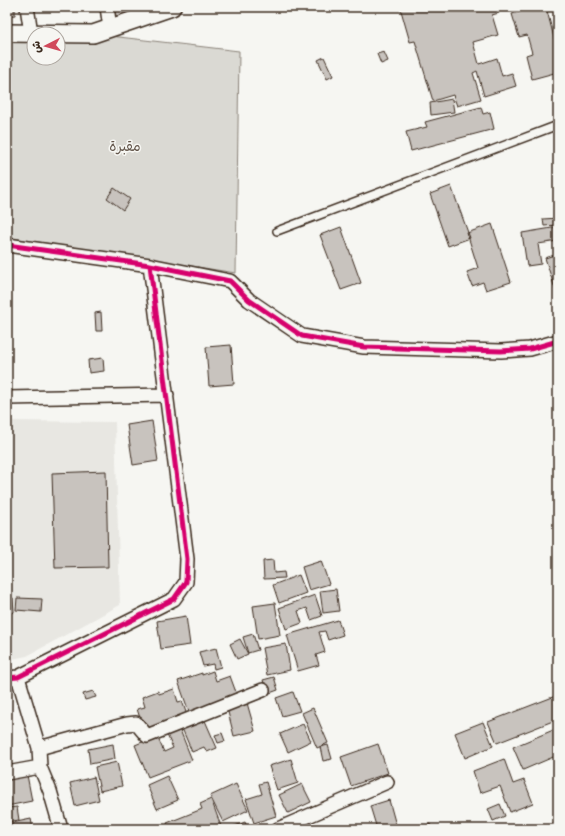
<svg xmlns="http://www.w3.org/2000/svg" width="565" height="836" viewBox="0 0 565 836" font-family="Sriracha,'Playpen Sans Arabic',sans-serif">
<rect width="100%" height="100%" fill="#f6f6f2"/>
<filter id="ink" filterUnits="userSpaceOnUse"><feTurbulence type="fractalNoise" baseFrequency=".025" numOctaves="2"/><feDisplacementMap in="SourceGraphic" scale="8" xChannelSelector="R" yChannelSelector="G"/><feConvolveMatrix kernelMatrix="1 2 1 2 8 2 1 2 1" color-interpolation-filters="sRGB"/></filter>
<g filter="url(#ink)">
<path fill="#e8e7e2" d="M7,421L115,422L120,605L27,656L7,660Z"/>
<path fill="#dad9d3" stroke="#8a8278" d="M93,34L239,51L236,273L7,237V38L34,37V58H58V35Z"/>
<path fill="#c8c3be" stroke="#3b2a1e" d="M7,7H15V15L7,16Z
M33,7H58L34,10Z
M117,7H124L126,14L116,17L113,8Z
M400,7H498L499,13L492,15L498,35L473,42L479,64L497,58L502,76L512,73L516,86L484,96L477,71L473,73L481,99L457,106L453,95L433,101L415,41L410,42Z
M537,7H546L558,53V72L532,79L526,55L532,53L527,35L519,37L512,14Z
M384,52L388,61L381,64L377,54Z
M324,57L333,76L327,79L318,60Z
M452,99L454,112L431,115L430,103Z
M481,107L483,114L490,112L494,129L411,151L406,132L427,127L425,122Z
M451,186L470,238L448,246L430,194Z
M114,188L130,199L123,210L107,198Z
M558,218V225L544,226L543,219Z
M492,224L511,282L486,290L483,282L472,286L467,272L478,268L467,233Z
M341,227L361,283L341,290L320,235Z
M558,227V241L538,244L541,264L527,266L522,233Z
M558,254V298L545,258Z
M101,312L102,331H96L95,313Z
M231,345L234,384L209,386L206,347Z
M103,358L104,371L89,373L88,360Z
M152,421L158,461L133,465L127,425Z
M106,471L108,567L55,568L52,473Z
M273,560L274,573L284,572L285,578L264,579L263,561Z
M321,561L329,584L309,590L302,567Z
M299,575L306,593L279,603L273,585Z
M336,589L339,611L323,613L320,591Z
M315,595L322,616L311,620L307,608L298,611L302,623L286,629L279,608Z
M7,598H13L14,612L7,613Z
M17,598L42,599L41,612L16,610Z
M275,603L280,635L258,639L253,606Z
M186,616L190,645L161,649L157,621Z
M338,620L343,635L328,640L325,631L319,632L325,652L316,655L319,665L298,671L287,635Z
M253,634L258,650L248,653L243,637Z
M240,639L248,654L237,659L230,644Z
M286,644L290,670L267,675L262,648Z
M216,648L221,667L214,669L213,664L203,666L199,652Z
M213,671L216,681L230,676L237,695L189,712L178,681L202,673V675Z
M274,677L278,690L267,694L263,680Z
M174,689L178,702L182,701L187,715L144,730L137,709L145,707L142,697L158,691L159,694Z
M93,691L96,697L85,700L83,694Z
M293,692L300,711L282,716L276,698Z
M558,695V719L497,743L488,722Z
M247,703L255,731L234,736L227,708Z
M313,708L328,743L317,748L302,713Z
M203,716L217,748L207,752L204,747L192,752L181,726Z
M483,722L493,746L465,758L455,733Z
M303,724L311,741L288,752L280,734Z
M558,728V755L523,770L513,747Z
M180,730L192,760L148,777L135,745L157,736L164,752L173,748L167,735Z
M222,733L225,741L218,743L215,735Z
M113,744L115,759L90,764L88,749Z
M378,744L388,773L351,786L341,757Z
M328,745L332,759L323,761L320,747Z
M291,759L298,783L277,790L269,766Z
M504,759L513,784L524,780L533,803L510,812L500,786L480,793L473,771Z
M117,762L122,786L100,791L95,767Z
M27,775L32,801L7,806V779Z
M167,776L178,800L157,809L147,785Z
M94,777L99,800L75,806L70,783Z
M266,782L276,816L254,823L246,799L262,794L259,784Z
M236,784L248,810L223,822L210,796Z
M302,784L311,802L288,813L279,795Z
M211,799L222,829H169L167,823L202,809L200,804Z
M389,800L397,829H377L370,806Z
M500,804L505,816L493,821L488,809Z
M17,807L19,820L7,822V808Z
M31,819L33,829H7V824Z
M245,822L248,829H227Z
M430,824L432,829H420Z"/>
<g fill="none" stroke-linecap="round" stroke-linejoin="round">
<defs>
<path id="service" d="M277,231L558,125"/>
<path id="minor" d="M27,7L31,33
M107,7L110,28
M7,245L150,265L187,559L186,582L174,599L18,677L7,678
M150,265L230,281L249,300L302,336L364,347L501,351L530,349L558,341
M7,398L167,395
M18,677L39,748L40,767L50,791L61,829
M39,748L127,724L136,723L147,736L263,690
M7,773L40,767
M278,829L387,782"/>
<path id="tertiary" d="M7,33L93,34L172,7"/>
</defs>
<use href="#service" stroke="#3b2a1e" stroke-width="10"/>
<use href="#minor" stroke="#3b2a1e" stroke-width="16"/>
<use href="#tertiary" stroke="#3b2a1e" stroke-width="20"/>
<use href="#service" stroke="#f6f6f2" stroke-width="7"/>
<use href="#minor" stroke="#f6f6f2" stroke-width="13"/>
<use href="#tertiary" stroke="#f6f6f2" stroke-width="17"/>
<defs>
<path id="cycleway" d="M7,245L150,265L187,559L186,582L174,599L18,677L7,678
M150,265L230,281L249,300L302,336L364,347L501,351L530,349L558,341"/>
</defs>
<use href="#cycleway" stroke="#f6f6f2" stroke-width="8"/>
<use href="#cycleway" stroke="#d6006c" stroke-width="5"/>
</g>
</g>
<g text-anchor="middle" stroke-width="3" stroke-linejoin="round" paint-order="stroke">
<g font-size="14" fill="#63564b" stroke="#f6f6f2">
<text x="125" y="151">مقبرة</text>
</g>
</g>
<rect width="565" height="836" fill="none" stroke="#f6f6f2" stroke-width="24"/>
<rect x="12" y="12" width="541" height="812" fill="none" stroke="#3b2a1e" stroke-width="1.5" filter="url(#ink)"/>
<g transform="translate(46 46) rotate(264)"><circle r="19" fill="#f6f6f2" stroke="#aba49d"/>
<path d="M0-3L7 15L0 10L-7 15Z" fill="#d1495b"/>
<text y="-6" font-size="11" font-weight="bold" text-anchor="middle" fill="#3b2a1e">ش</text>
</g>
</svg>
